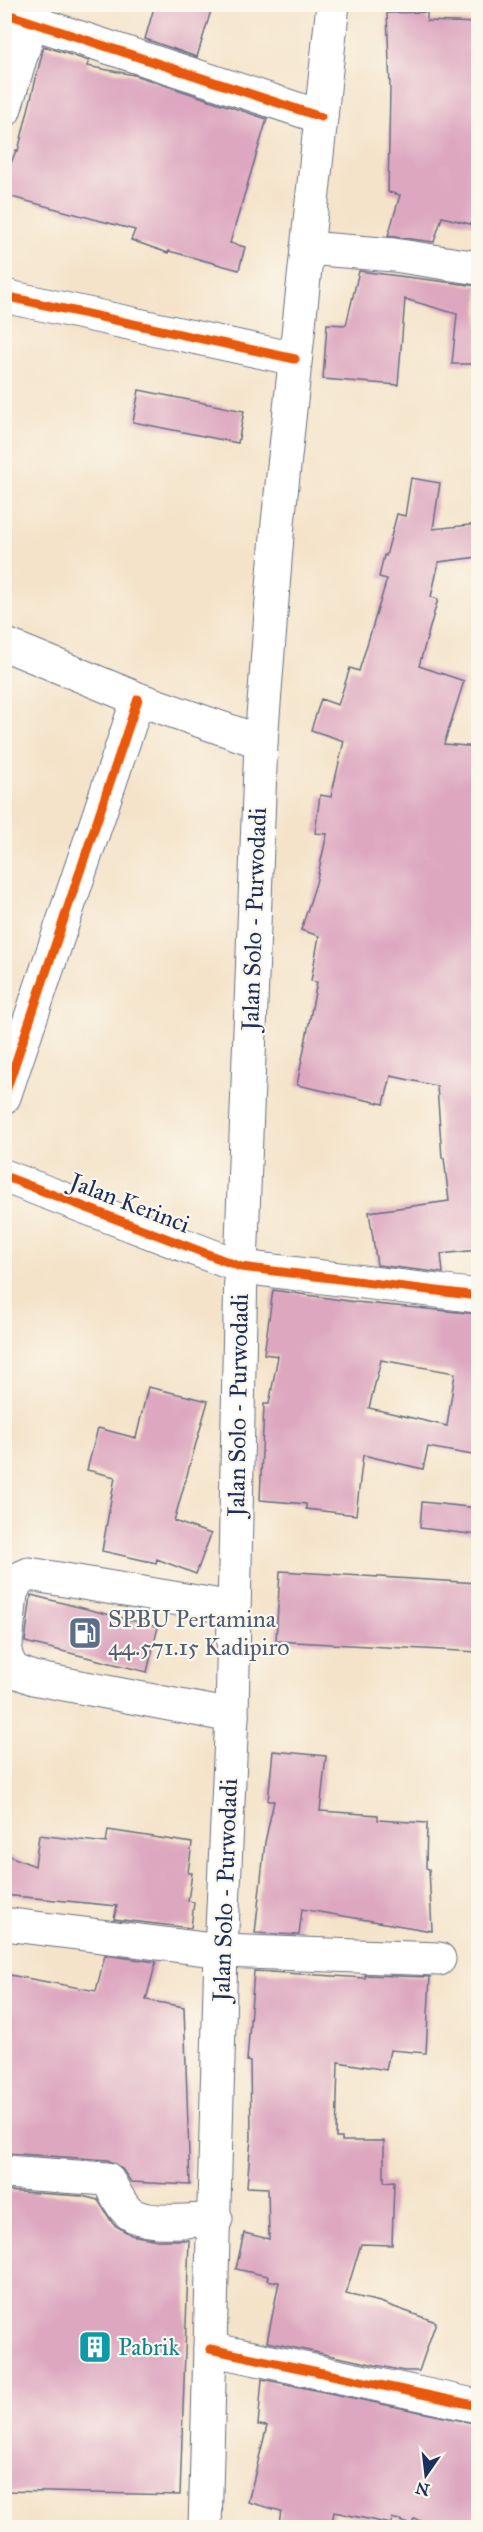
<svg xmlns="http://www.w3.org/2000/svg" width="483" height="2532" viewBox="0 0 483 2532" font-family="'IM FELL Great Primer',serif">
<rect width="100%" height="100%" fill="#fbf7ec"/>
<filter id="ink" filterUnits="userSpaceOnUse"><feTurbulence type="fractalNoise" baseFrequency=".0167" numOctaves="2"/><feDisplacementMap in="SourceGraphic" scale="12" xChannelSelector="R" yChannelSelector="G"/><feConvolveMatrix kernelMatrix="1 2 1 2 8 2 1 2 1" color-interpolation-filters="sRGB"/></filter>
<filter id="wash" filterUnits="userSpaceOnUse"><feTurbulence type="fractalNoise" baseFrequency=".008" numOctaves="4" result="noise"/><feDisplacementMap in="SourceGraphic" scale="24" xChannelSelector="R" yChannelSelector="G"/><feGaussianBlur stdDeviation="1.35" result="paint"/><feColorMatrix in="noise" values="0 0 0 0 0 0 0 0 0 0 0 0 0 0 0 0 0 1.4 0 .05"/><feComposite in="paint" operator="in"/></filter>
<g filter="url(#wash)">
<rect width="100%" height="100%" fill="#f4e3c9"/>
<g id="blocks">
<path fill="#dda7bf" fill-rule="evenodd" d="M155,4H213L197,57L145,39Z
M427,12V21L478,23V226L442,217L434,242L388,236L400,195L388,192L390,87L387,13Z
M44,46L89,61L87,66L134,75L267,119L230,243L245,247L239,270L169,251L168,253L131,240L135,230L4,195V182L16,150L18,151Z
M359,271L478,286V364H452L457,314L405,299L398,385L323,379L327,324L346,325Z
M139,390L244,411L238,443L133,422Z
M411,478L440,483L433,529L478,524V557L439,562L431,597L438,599L419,666L464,681L444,744L478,747V871L473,895H478V1250L441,1254L443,1273L377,1265L369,1212L449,1201L444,1158H442L437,1086L391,1076L384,1104L297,1085L317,982L311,981L319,936L301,930L316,883L327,834L315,833L320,795L331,797L344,741L311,730L321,699L338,705L350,668L359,671L387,579L379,577L384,555L386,556L397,514L405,516Z
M273,1290L355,1302L478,1314V1456L428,1447L423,1469L363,1455L356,1515L306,1509V1504L260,1500L264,1404H269L278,1356L264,1354ZM381,1360L455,1373L447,1426L369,1408Z
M148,1387L208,1401L174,1521L211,1534L196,1574L157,1559L156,1563L102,1551L115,1477L87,1470L98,1428L136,1438Z
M422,1502L478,1508V1535L420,1528Z
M280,1571L478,1583V1652L276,1641Z
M31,1595L158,1627L147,1672L25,1642Z
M273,1751L326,1756L320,1811L378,1815V1820L427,1823L426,1868L429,1869L432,1931L302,1909L299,1935L255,1933L265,1842L274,1801H268Z
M108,1830L192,1843L188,1873H192L188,1901L194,1902L191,1928L114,1919L117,1906L4,1895V1854L35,1866L39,1835L106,1843Z
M105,1955L156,1962L146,2000L184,2007L190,2185L131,2182L122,2169L108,2160L4,2153V1974L96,1991Z
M254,1971L365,1978V1975L430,1977L426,2053L390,2050L386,2070L338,2062L336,2138H342V2141H384V2182L394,2181L392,2245L361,2244L346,2294L380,2302L436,2322L419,2371H404L267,2342L279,2282L267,2280L268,2276L236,2269L244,2233L269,2239L268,2188L247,2187L251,2138L250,2062L247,2061Z
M4,2191L82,2196L98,2200L113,2224L131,2235L158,2240H189L180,2495L4,2491Z
M262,2379L478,2424V2528H445L414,2519L412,2525L392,2518L391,2524L334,2512L331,2528H278L281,2511L248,2502L267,2426L258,2425Z"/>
</g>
</g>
<g filter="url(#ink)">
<use href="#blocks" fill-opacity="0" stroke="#676e83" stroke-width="1.5"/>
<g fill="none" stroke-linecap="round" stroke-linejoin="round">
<defs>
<path id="minor" d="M4,13L321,117
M4,111L37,4
M307,248L394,255L478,268
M4,296L295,359
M4,644L138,699L261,742
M4,1097L138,699
M4,1176L241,1267L478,1296
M232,1716L33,1678L13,1670L5,1655L11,1593L18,1579L29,1574L233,1608
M4,1924L221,1951L439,1959
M4,2172L107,2179C114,2189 121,2208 131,2214C149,2226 194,2220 216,2219
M210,2349L478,2406"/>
<path id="major" d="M205,2528L221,1951L232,1716L241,1267L261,742L278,523L333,4"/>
</defs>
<use href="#minor" stroke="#676e83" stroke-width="35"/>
<use href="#major" stroke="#676e83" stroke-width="35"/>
<use href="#minor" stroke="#fff" stroke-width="33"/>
<use href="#major" stroke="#fff" stroke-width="33"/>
<defs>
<path id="cycleway" d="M4,13L321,117
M4,296L295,359
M4,1097L138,699
M4,1176L241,1267L478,1296
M210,2349L478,2406"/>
</defs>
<use href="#cycleway" stroke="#fbf7ec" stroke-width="13"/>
<use href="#cycleway" stroke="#e8590c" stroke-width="9"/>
</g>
</g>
<defs>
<symbol id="fuel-square" viewBox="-11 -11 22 22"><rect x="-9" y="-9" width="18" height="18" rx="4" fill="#5c6f8a" stroke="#fbf7ec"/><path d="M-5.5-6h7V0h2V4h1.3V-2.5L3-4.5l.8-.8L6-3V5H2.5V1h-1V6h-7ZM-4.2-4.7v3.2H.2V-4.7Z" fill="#fff"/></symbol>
<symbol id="building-square" viewBox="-11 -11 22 22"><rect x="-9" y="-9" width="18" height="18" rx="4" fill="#0f9aa8" stroke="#fbf7ec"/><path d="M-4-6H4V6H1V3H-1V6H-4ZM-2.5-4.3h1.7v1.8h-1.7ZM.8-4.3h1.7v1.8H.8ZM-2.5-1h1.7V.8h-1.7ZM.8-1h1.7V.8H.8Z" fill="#fff"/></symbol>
</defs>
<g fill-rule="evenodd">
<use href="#fuel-square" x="66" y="1614" width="38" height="38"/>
<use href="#building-square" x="76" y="2328" width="38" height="38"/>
</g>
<g text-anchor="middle" stroke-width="4.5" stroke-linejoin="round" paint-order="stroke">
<g font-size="24" fill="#1b2f5e" stroke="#fbf7ec">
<text transform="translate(254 919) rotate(-88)" y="8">Jalan Solo - Purwodadi</text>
<text transform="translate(130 1203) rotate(21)" y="8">Jalan Kerinci</text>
<text transform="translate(238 1405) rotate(-89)" y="8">Jalan Solo - Purwodadi</text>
<text transform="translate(225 1890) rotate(-88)" y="8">Jalan Solo - Purwodadi</text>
</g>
<g font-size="24" fill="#4e5e75" stroke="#fbf7ec" text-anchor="start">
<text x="108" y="1627">SPBU Pertamina<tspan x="108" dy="28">44.571.15 Kadipiro</tspan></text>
</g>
<g font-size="24" fill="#0d838f" stroke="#fbf7ec" text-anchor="start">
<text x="118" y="2355">Pabrik</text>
</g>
</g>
<rect width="483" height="2532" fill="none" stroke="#fbf7ec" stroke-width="24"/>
<g transform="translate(426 2475) rotate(194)" stroke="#fbf7ec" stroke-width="4.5" paint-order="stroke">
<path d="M0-4.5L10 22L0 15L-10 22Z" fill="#1b2f5e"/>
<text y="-9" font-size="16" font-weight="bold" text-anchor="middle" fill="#1b2f5e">N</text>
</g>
</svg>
